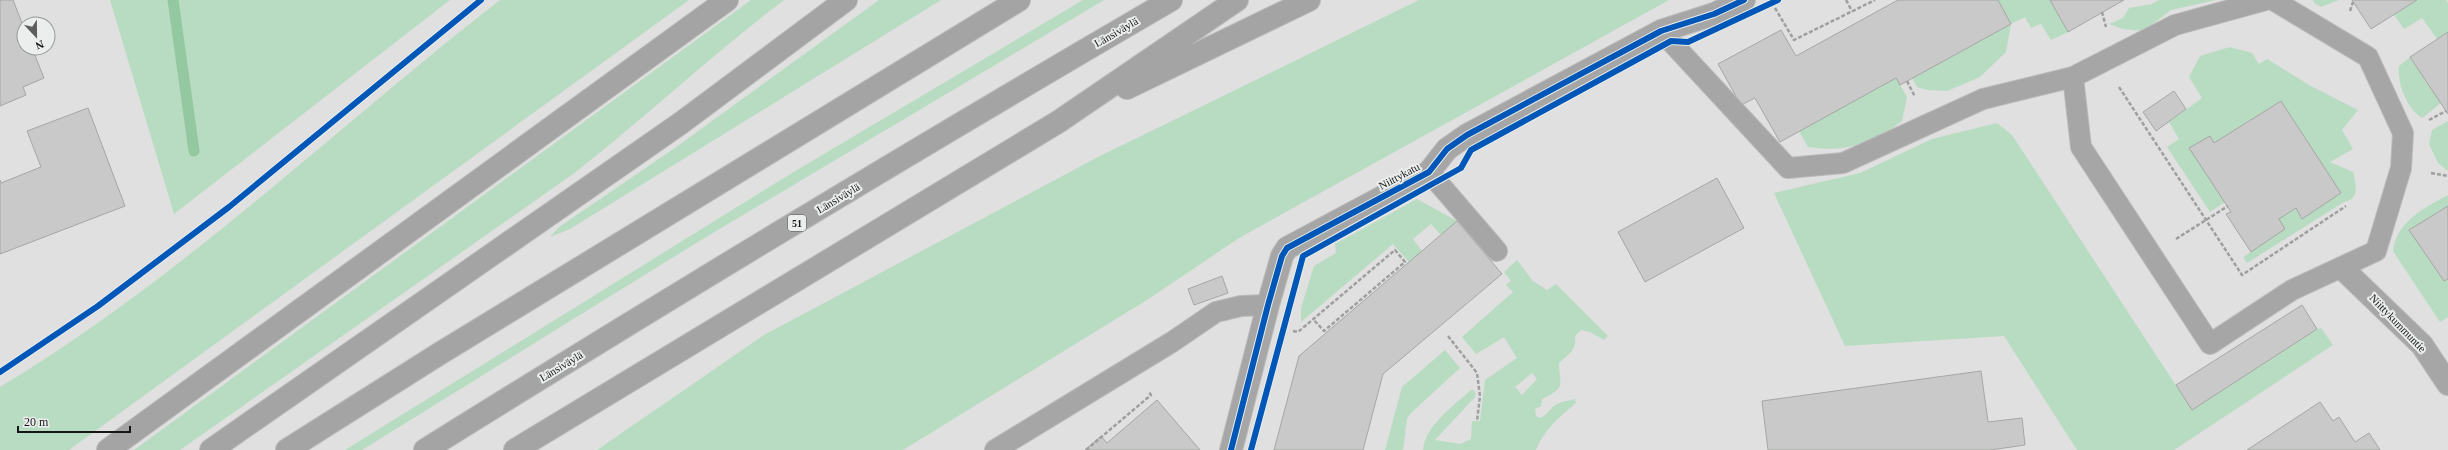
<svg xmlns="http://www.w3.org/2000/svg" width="2448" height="450" viewBox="0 0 2448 450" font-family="'Times New Roman',serif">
<rect width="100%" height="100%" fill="#dfe0df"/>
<path fill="#b8dcc1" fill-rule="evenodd" d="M110,0H450L174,214Z
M500,0H689L69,450H0V387C183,277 333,130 500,0Z
M751,0H784C711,55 645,118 573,174L180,450H134Z
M879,0H941L570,229L550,237L559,227L672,150Z
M1083,0H1104L701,240L362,450H345L792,173Z
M1419,0H1669L1239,238L1150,298L903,450H597L764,335L1098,157Z
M1998,0H2050L2068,32L2051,40L2041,24L2031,28L2025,17L2011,24L2006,52L1980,77L1947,91L1927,90L1917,87L1912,78L2011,24Z
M2159,0H2216L2171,10L2144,31L2123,29L2109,24L2123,18L2129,8L2152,4Z
M2313,0H2339L2321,7L2314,3Z
M2417,0H2446L2448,3V32L2437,39L2422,18L2404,29L2394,15Z
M2230,47L2252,53L2259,64L2267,59L2309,85L2358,110L2342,130L2353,149L2330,162L2353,172C2356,184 2360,199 2344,202L2247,263L2243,257L2285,229L2279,219L2296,208L2302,218L2341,193L2281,101L2214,143L2210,136L2225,202L2210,212L2167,147L2179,139L2169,122L2202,98L2189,77L2200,56Z
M2410,57L2441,103L2422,118C2407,109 2397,83 2399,66Z
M1896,78L1907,97L1902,121C1872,144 1846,153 1808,147L1799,131Z
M2448,121V171L2438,163L2429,144L2432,130Z
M1997,123L2012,135L2192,410L2317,329L2321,328L2333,345L2174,450H2077L2004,336L1845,346L1774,193L1860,173L1932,139Z
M2448,195V206L2410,230L2444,281L2448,279V317L2440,322L2393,251C2396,222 2425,207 2448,195Z
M1417,199L1457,221L1441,235L1431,224L1413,239L1422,251L1409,262L1393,244L1301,322V308L1314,266L1336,253L1335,244Z
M1517,260L1533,281L1547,290L1556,284L1608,336L1604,340L1590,332L1581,330L1575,336C1577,350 1569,354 1559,363C1560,387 1566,387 1542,399L1541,406L1535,409L1536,416L1540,418C1547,415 1548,411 1554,406C1559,402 1568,401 1575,399L1576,403C1560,416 1543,431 1536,450H1423C1426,424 1454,406 1472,389L1476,394L1475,397L1435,440L1460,444L1471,439L1472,421H1480L1485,380L1517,358L1504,337L1476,354L1462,337L1513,292L1506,285L1511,281L1504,272ZM1532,373L1537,379L1522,395L1515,387Z
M1445,350L1460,368L1411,413L1407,419L1403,450H1385L1402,387Z"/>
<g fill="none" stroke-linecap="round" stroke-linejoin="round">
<path stroke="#94c8a1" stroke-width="11" d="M173,0L194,151"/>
</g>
<path fill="#c8c9c8" stroke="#a5a6a5" d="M0,0H13L24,28V48H32L44,78L23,87L26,95L0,106Z
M1898,0H1998L2011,24L1900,85L1896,78L1780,142L1755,98L1741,105L1718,64L1781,30L1796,56Z
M2050,0H2124L2068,32Z
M2352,0H2417L2371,29Z
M2448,32V114L2410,57Z
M2174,91L2186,109L2156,131L2143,112Z
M2281,101L2341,193L2302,219L2296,208L2279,219L2285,229L2251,252L2226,214L2231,212L2189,148L2210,136L2214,143Z
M88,108L125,206L0,254V180L1,183L41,167L27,131Z
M1717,178L1744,228L1645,282L1618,232Z
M2448,206V279L2444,281L2409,230Z
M1457,221L1502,274L1383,374L1363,450H1274L1299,356Z
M1222,276L1228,293L1194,305L1188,289Z
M2302,305L2317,329L2192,410L2176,385Z
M1981,371L1988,422L2022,418L2025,445L1990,450H1768L1762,401Z
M1157,400L1200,450H1085L1101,436L1107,443Z
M2320,402L2333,421L2339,417L2355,442L2369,433L2380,450H2247Z"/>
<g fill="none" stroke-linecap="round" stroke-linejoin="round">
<defs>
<path id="service" d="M1661,31L1788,168L1843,163L1983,99L2073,77L2175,25L2266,0
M2073,77L2081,147L2210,344L2292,290L2376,251L2401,168L2403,133L2368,57L2273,0
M1429,172L1497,251
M995,450L1172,342L1216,312L1241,306L1268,305"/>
<path id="minor" d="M2342,268L2422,345L2448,384
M1231,450L1268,305L1282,256L1287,248L1429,172L1447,149L1467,135L1661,31L1714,14L1744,0"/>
<path id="motorway" d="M1127,88L1309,0
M108,450L727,0
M211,450L681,123L846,0
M287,450L439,354L1019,0
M425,450C672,296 920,146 1171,0
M515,450L1058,122L1237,0"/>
</defs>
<use href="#service" stroke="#bbbcbb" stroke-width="22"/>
<use href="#minor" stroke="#bbbcbb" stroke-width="24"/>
<use href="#motorway" stroke="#bbbcbb" stroke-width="24"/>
<path stroke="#9f9f9f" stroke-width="2.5" stroke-dasharray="4 2" stroke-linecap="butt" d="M1846,0L1852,11
M1775,8L1794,40L1875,0
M2350,11L2353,2
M2102,12L2106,27
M1907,81L1915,97
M2119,87L2242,275L2346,206
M2429,120L2446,111
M2431,173L2448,176
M2176,239L2228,206
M1293,331L1298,332L1395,250L1405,262L1324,331L1313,319
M1448,336L1477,373L1480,396L1477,421
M1086,450L1151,395L1149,392"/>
<use href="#service" stroke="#a5a6a5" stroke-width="20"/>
<use href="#minor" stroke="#a5a6a5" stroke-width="22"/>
<use href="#motorway" stroke="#a3a4a3" stroke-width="22"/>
<defs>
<path id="cycleway" d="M0,372L98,306L229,207L481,0
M1231,450L1268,305L1282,256L1287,248L1429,172L1447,149L1467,135L1661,31L1714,14L1744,0
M1251,450L1303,256L1461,168L1471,150L1671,41L1688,42L1778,0"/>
</defs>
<use href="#cycleway" stroke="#ebeeec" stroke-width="8"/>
<use href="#cycleway" stroke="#0057b8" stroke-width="6"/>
</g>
<g text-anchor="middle" stroke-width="4" stroke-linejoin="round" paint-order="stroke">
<rect fill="#ebeeec" stroke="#555756" stroke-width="1" x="788" y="215" width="18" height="16" rx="3"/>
<g font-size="10" font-weight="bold" fill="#151615">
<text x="797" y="227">51</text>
</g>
<g font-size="11" fill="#151615" stroke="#ebeeec">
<text transform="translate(1116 32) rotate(-30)" y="4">Länsiväylä</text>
<text transform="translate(1399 176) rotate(-28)" y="4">Niittykatu</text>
<text transform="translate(838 198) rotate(-31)" y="4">Länsiväylä</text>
<text transform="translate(2398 323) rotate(46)" y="4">Niittykummuntie</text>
<text transform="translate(561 366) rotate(-31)" y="4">Länsiväylä</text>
</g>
</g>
<g transform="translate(36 36) rotate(158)"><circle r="19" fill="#ebeeec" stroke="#959896"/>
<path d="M0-3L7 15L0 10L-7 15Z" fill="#5c5d5c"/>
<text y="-6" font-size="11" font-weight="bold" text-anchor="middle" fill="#151615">N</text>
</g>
<path d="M18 426v6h112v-6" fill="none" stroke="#151615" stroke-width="2"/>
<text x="24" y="426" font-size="12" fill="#151615" stroke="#ebeeec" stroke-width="3" paint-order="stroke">20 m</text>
</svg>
